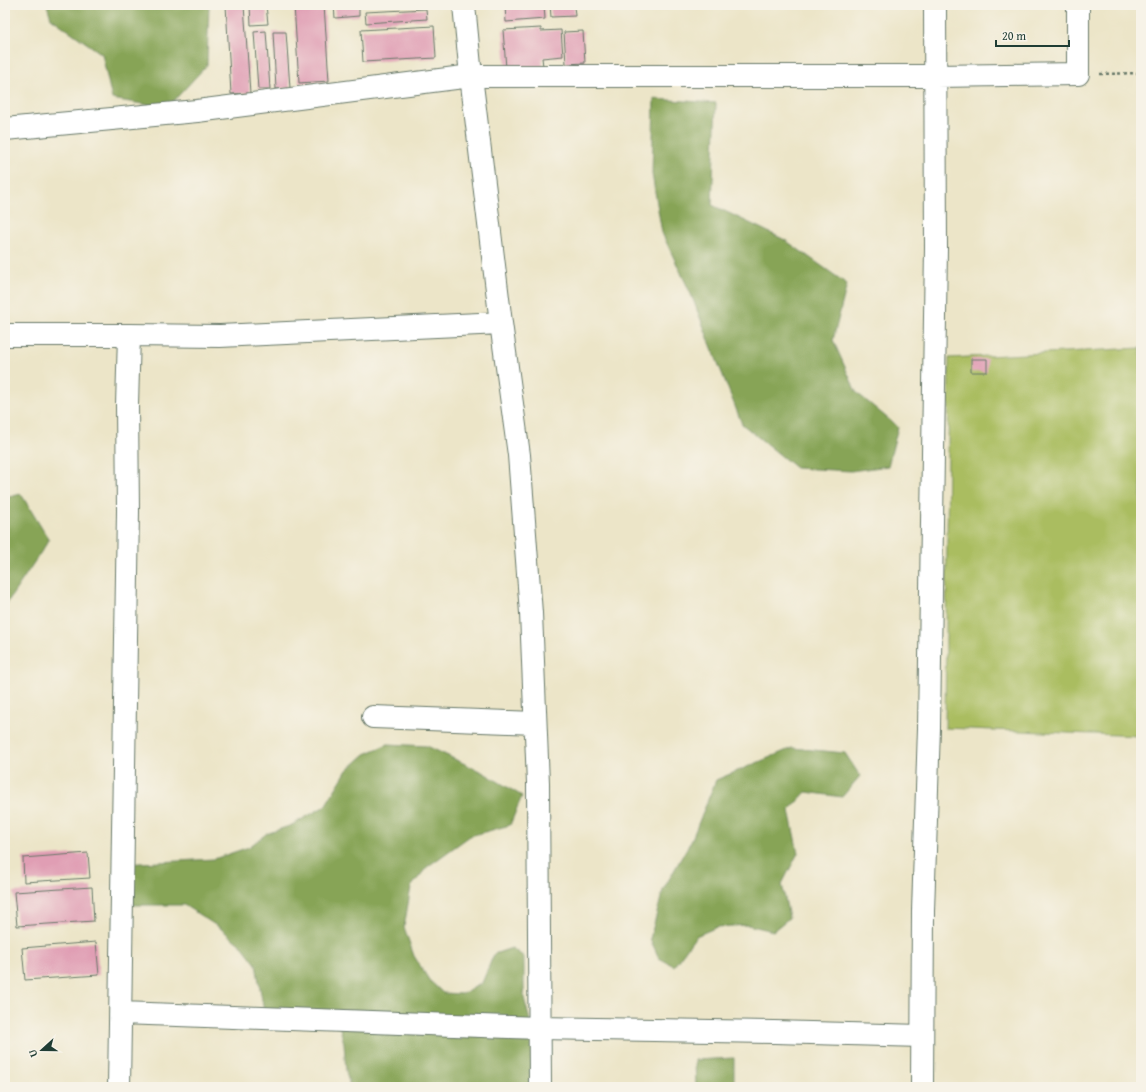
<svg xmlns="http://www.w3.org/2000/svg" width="1146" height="1092" viewBox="0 0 1146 1092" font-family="'Gentium Book Plus',serif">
<rect width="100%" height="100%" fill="#f7f3e8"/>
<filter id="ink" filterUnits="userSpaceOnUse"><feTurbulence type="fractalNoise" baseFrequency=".025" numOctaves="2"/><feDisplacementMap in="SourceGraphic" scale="8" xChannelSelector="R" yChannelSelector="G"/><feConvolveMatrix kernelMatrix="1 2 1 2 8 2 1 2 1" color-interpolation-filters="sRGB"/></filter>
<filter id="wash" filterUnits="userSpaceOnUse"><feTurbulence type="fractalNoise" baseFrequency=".012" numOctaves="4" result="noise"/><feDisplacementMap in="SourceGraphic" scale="16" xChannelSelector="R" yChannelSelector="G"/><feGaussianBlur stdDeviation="0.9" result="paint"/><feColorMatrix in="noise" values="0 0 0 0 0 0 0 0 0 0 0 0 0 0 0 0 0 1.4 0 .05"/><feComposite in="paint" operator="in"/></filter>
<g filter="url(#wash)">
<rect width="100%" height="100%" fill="#ece5c8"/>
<path fill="#aabd61" stroke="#647d4a" d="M1141,348V736L945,728L949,358Z"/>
<path fill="#87a457" stroke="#537046" d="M47,5H209L207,65L167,108L112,99L102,54L51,18Z
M654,99L716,103L712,205L785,240L847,284L833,340L856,392L898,427L888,466L851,471L796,468L742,424L690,292L662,233L652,174Z
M21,494L49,540L5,606V498Z
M388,744L427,746L484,773L522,796L510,825L470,836L427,867L411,887L404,927L414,956L429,980L443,993L462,994L482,983L494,954L512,948L524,957V998L539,1054L540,1087H350L346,1071L344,1043L338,1021L265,1018L256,964L243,947L220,928L184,905H123V864L214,859L249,847L266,834L292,825L325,806L347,770L365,754Z
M792,748L845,753L860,776L842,797L806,792L789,810L798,853L782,884L789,918L773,931L748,925L717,927L696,936L674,966L659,958L650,939L663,890L692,839L716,780Z
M734,1058V1087H696L695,1060Z"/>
<g id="blocks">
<path fill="#e09eb4" d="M226,5H244L250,93L231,94Z
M250,5H266L268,24L251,25Z
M294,5H324L329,81L299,83Z
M334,5H359V16L335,18Z
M505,5H544L545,19L506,22Z
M550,5H574L575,16L551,17Z
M426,9L427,19L366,23L365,12Z
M434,26L436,58L363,62L361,30Z
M541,28V31L561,30L563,56L542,58L543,66L506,68L503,30Z
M266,31L270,89H258L254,32Z
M583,31L585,63L566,64L564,32Z
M273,32H286L290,88L276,89Z
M971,359H987V372H971Z
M88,853L90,878L24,882L23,858Z
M92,887L94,921L17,926L14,892Z
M96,942L99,975L25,980L22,948Z"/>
</g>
</g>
<g filter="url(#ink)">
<use href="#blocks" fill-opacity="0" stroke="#677868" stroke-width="1"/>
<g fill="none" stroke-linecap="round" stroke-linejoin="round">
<defs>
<path id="street" d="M464,5L471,76L501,323L519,455L531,613L538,783L540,1087
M5,129L197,111L471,76H936L1078,74V5
M5,335H129L127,405L128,511L119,1087
M129,335L220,336L501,323
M373,717L535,723
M121,1013L539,1028L774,1032L922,1036
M922,1087L923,911L929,728L936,248L935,5"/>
</defs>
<use href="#street" stroke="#677868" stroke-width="24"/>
<path stroke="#677868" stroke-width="2.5" stroke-dasharray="3 3" stroke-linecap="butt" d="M1100,74L1141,73"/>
<use href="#street" stroke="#fff" stroke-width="22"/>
</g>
</g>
<rect width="1146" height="1092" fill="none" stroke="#f7f3e8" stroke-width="20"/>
<g transform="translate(42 1050) rotate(249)" stroke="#f7f3e8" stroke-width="3" paint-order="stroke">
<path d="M0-3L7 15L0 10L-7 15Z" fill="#1f3d34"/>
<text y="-6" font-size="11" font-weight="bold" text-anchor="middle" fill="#1f3d34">U</text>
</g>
<path d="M996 40v6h73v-6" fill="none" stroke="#1f3d34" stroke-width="2"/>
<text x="1002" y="40" font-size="12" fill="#1f3d34" stroke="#f7f3e8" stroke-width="3" paint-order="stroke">20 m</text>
</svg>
